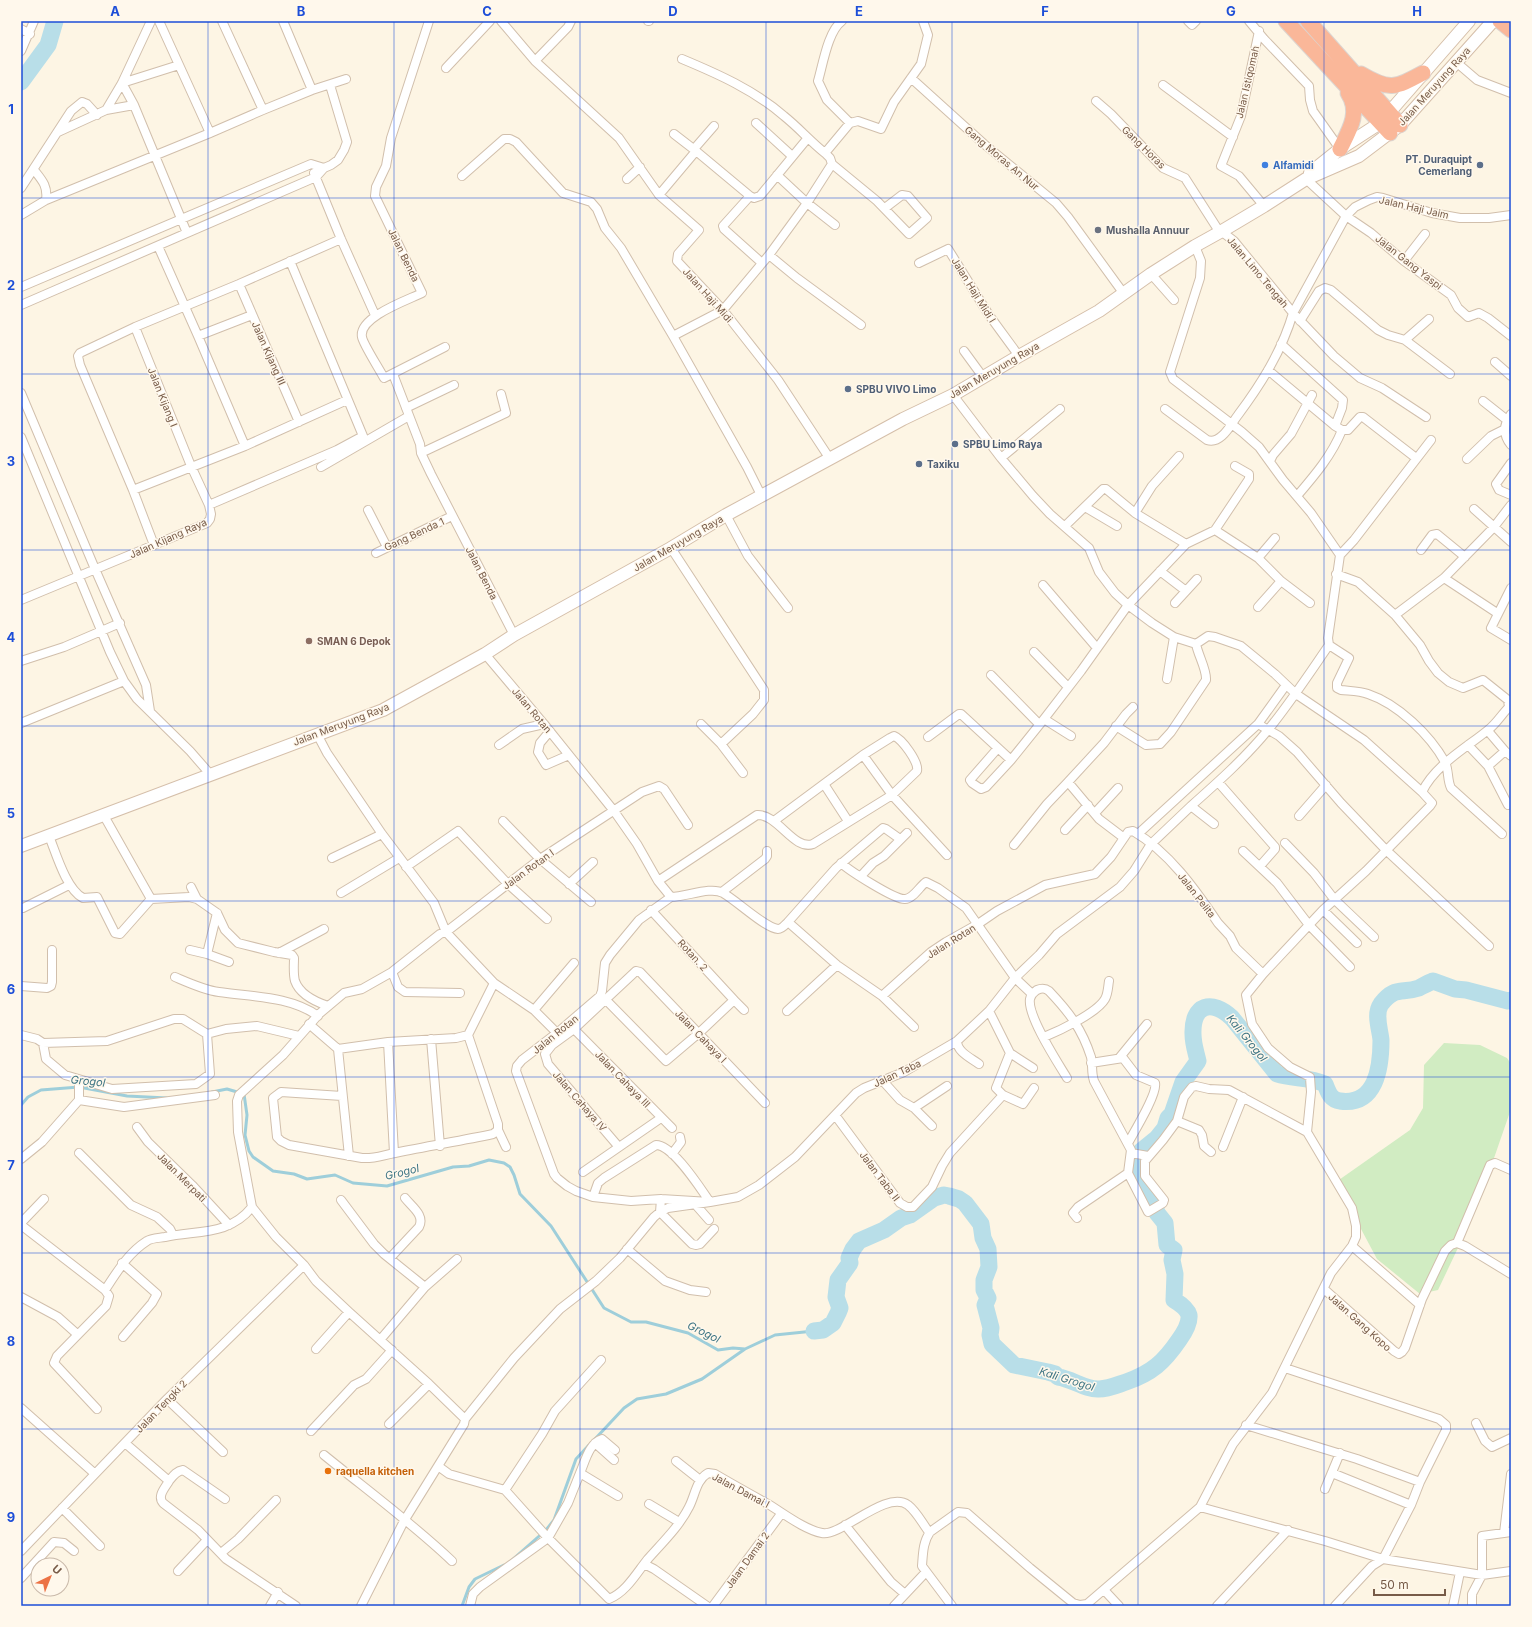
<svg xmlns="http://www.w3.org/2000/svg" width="1532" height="1627" viewBox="0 0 1532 1627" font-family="Inter,sans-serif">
<rect width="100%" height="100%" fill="#fdf5e4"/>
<path fill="#d1ecc2" d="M1444,1043L1480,1045L1507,1058L1511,1064V1109L1476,1210L1438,1290L1420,1294L1377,1259L1336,1182L1410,1130L1423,1108L1424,1065Z"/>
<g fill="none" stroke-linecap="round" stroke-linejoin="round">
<path stroke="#9eceda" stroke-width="3" d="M212,1092L227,1089L244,1094L247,1115L245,1135L249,1151L253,1157L273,1171L294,1174L307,1179L335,1175L353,1183L387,1186L453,1167L469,1166L489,1160L504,1163L510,1167L514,1175L520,1194L551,1226L604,1308L631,1322H646L688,1333L718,1350L733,1348L745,1349
M21,1105L28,1097L41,1090L79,1087L127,1096L167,1098
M595,1439L624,1408L637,1399L666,1394L702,1379L745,1349L775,1335L814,1331
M512,1560L546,1530L554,1520L576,1459L589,1445
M462,1606L469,1587L475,1579L504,1565"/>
<path stroke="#b8dee8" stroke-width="17" d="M21,82L48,45L55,21
M814,1331L823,1330L833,1323L838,1313L840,1308L836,1297L838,1280L850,1263L849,1258L853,1249L859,1241L884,1230L901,1218L910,1215L934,1198L944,1195L949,1196L959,1199L965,1203L981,1224L983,1238L988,1249L989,1267L984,1280V1290L988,1298L985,1305L991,1328L990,1335L992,1344L1014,1365L1048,1372L1055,1374L1058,1377C1072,1379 1086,1390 1099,1389C1108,1389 1117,1385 1126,1382C1152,1373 1164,1362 1179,1340C1184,1333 1190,1323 1189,1315C1187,1308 1179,1303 1174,1300L1175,1274L1172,1260L1174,1250L1167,1245L1165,1223L1157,1213L1153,1197L1141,1183L1138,1176V1163L1141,1151L1157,1138L1165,1128L1168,1118L1172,1114L1183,1082L1198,1061C1196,1052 1193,1044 1193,1034C1192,1004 1212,999 1232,1018L1277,1074C1293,1079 1309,1077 1325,1084C1328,1091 1330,1100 1340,1101C1376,1106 1381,1068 1381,1040C1380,1029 1374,1014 1381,1004C1395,986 1401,994 1419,988C1423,986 1428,983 1433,981L1455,989L1466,990L1508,1001L1511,1000"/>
<defs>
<path id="minor" d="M159,21L210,133
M222,21L263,110
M283,21L312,90
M429,21L391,138L386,166L376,187L375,196L422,293C408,300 358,317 362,337C363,344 380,370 384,378L445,347
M501,21L535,61L619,138L659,195L699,230L678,254L677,261L723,310L778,380L830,459
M648,21H649
M842,21C828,31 823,64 818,81L827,100L850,123
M1188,21L1192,25L1196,21
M1249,21L1264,39L1309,86L1310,100L1313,111L1340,149
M21,29L30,34
M1259,31L1241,116L1221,166L1239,176L1264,206
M21,51L34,21
M682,59C718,74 754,90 784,116C799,128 811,142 825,153
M535,61L568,27L571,21
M1456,62L1477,80L1511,93
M446,68L490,21
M911,78L984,144L1056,203L1068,217L1124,294
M1163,85L1233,137
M1096,101L1111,114L1163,168L1185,178L1217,228L1234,241L1293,313L1334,356L1360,378L1382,388L1426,417
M134,105L122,83L179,65
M106,110L122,83L151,21
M756,123L792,156
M58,132L106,110L134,105L187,233
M674,134L696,151L750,196L754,198L760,196L807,139
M694,149L714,126
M34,170C42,180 48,186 46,200
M314,173L341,239L375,315
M777,175L807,203L835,225
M462,176L504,139H510L516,142L563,193L591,202L597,209L605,228L621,248L673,336L747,467L762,497
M627,179L640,167
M1306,179L1346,216L1371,233L1404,261L1451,295L1458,308L1468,317L1479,313L1488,318L1511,336
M21,188L71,111L82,102L87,104L97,115
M659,195L696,151
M750,196L723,226L724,229L762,263
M885,208L902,195L908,196L927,218L909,234L877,201L832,164L830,158L825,153L850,123L858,121L881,129L894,102L921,64L928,35L923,21
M21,215L46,200L210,133L263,110L312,90L346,79
M158,246L198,336L245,446
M769,255L797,278L861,325
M1404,261L1425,234
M919,263L948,249L989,315L1019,356
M1151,274L1174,300
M239,284L299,422
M21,287L311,164L324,168
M21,305L316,177L324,168L331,165L338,160L344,150L347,142L330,85
M1300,321L1319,291L1325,288L1331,290L1378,330L1388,335L1405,340L1429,319
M198,336L252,315
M673,336L723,310L769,255L807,203L832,164
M1405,340L1450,374
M1281,344L1343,400L1342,408L1335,426
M964,351L983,377
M1495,362L1511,376
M1268,370L1335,426L1342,430H1348L1360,417H1363L1416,458
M393,374L420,444L421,453L431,474L514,635
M21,393L95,569L146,685L150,711
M953,395L1001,458L1033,496L1050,514L1089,548L1099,572L1115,593L1128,605L1152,623L1174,637L1196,644L1208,636L1215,637L1241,646L1275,674L1296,694L1364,740L1422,792L1432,803L1430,806L1366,871L1323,910L1263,974L1246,995L1252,1024L1268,1048L1290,1067L1310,1077L1311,1092L1307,1132
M1483,401L1507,420
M406,408L454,385
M1165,409L1207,440C1221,445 1231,424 1238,415C1261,384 1282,351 1293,313L1346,216L1355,207L1369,200L1377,197L1383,198L1432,213L1460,218H1489L1511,215
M1511,414C1503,425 1503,435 1511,445
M21,437L110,652L124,681L137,699L190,751L210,774
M421,453L506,413L501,394
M1001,458L1060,409
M1467,459L1491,436L1505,429
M1270,461L1273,455L1291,434L1312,395
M1511,463L1496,484L1499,490L1511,495
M321,467L409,416
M133,490L245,446L347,400
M1297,496C1315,475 1332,455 1342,430
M209,505L337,450L363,436L290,261
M1085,507L1117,526
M1474,509L1511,542
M368,510L387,547
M1135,513L1152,486L1179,456
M726,515L748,556L788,608
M1065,526L1103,489H1106L1135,513L1186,544L1215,530L1258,558L1281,581L1310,603
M1215,530L1249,479V474L1235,466
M154,545L133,490L80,365L78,356L80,353L135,327L239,284L341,239
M671,548L764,690V700L753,714L721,744L743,773
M1421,550L1432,535L1437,534L1465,557
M376,553L452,516
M1340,555L1354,540L1431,440
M1258,558L1275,538
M1160,571L1186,591
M1336,574L1358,582L1395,615L1420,645L1429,661L1438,673L1449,682L1463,688L1483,680L1508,700L1509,707C1502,714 1496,724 1488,730C1466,748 1435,765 1422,792
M1444,578L1497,613
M1043,585L1097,648
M1511,588L1491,628L1511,640
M21,600L207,523L210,519L211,514L209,505L191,466L135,327
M1175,603L1197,579
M1258,607L1281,581
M1395,615L1444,578L1494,527L1511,505
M1329,645L1349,658L1337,683V688L1341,690C1350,691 1360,691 1368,694C1398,704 1430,735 1445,762C1449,770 1447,780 1451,788L1502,834
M1034,652L1068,687
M485,654L544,724L614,811L637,844L658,881L671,897L639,920L610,955L605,963L602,991L600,996L557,1033L522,1060L517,1066L516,1071L554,1174L557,1178L567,1186L576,1191L593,1197L631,1201L661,1199L710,1202L738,1197L759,1185L795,1157L856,1093L864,1088L904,1072L957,1041
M21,661L64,647L120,623
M991,675L1039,724
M1167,679L1174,637
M1044,719L1071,736
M21,723L124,681
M701,724L721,744
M1258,724L1279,736L1297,752L1341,803L1386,850L1489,946
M1116,726L1146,745L1160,744L1171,732L1206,680C1207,670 1198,655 1196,644
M550,731L540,743L538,752L546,765L569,755
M1488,731L1505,751L1511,756
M317,734L327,753L382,834L434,903L446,932L494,983L534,1010L557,1033
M928,737L959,714H961L1011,760
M499,745L522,729L544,724
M1468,745L1488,766
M998,748L970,780L972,783L981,789L986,787L1011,760L1044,719L1081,671L1128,605L1186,544
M1505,751L1488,766L1508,805
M863,755L892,795L947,855
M1218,782L1275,847V849L1260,866
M824,784L848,821
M1191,806C1218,782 1245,758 1268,730C1290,703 1309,674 1329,645L1328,638L1340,555L1311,513L1283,480L1259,447L1242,432L1173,379L1170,372L1200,278L1201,261L1195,246
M1095,813L1118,788
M103,814L151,899
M1299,816L1326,785
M503,821L540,859L591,902
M1065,830L1088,805
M1138,834L1258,724L1286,685
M49,836C56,853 66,889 83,898L97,897L115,933L120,934L151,899
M1124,838L1099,819L1068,782L1104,743L1126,714L1133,707
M1285,843L1314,873L1334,899L1374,937
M1014,845L1047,804L1068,782
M1243,851L1277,883L1309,925L1350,967
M332,858L382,834
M841,863C850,871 895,900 905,899C913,899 920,886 926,882L938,888L966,908L1015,978L1032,994
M406,867L458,831L507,883L547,919
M861,876L873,863L884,856L907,833
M658,881L757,815C778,814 794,851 813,844L892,795L917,771C919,762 902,739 894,736L890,738L863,755L774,821
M569,884L593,862
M191,887L197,899
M722,892L765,859L767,856V851
M341,893L399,858
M671,897C686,897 711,886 723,893C736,900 765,928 778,929C782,929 785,925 788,922L836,868L883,828L886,829L900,839
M151,899L189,897L197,899L217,913L225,930L238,943L274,952L292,955L294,958C294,965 293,974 295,981C300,995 316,1002 328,1006
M23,908L69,885
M1323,910L1357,943
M217,913L207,954L229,962
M788,922L837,965L882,996L931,952L946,942L978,924L997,911L1045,885L1095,874L1111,857L1128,832L1133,831C1169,852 1195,889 1218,923L1230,936L1236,948L1263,974
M190,950L207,954
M279,953L324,929
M392,972L398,987L405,992L460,993
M175,977C189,983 204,990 219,992C252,997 290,996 318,1016
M21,986L47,988L51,986L52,982V950
M882,996L914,1027
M607,999L608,1002L666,1061L699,1033L734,1000L651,910
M734,1000L744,1010
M534,1010L574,963
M787,1011L837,965
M989,1011L1010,1053L1033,1068
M309,1024L338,1049L349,1156
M574,1029L672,1128
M21,1035L37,1039L43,1043L46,1059L65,1075L112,1089L196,1084L210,1074L207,1034
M1044,1037C1059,1031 1097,1013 1105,999C1108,994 1108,987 1109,981
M431,1039L440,1146
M388,1042L394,1153
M43,1043L107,1041L174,1019H183L207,1034L226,1029L257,1026L299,1036
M338,1049L388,1042L456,1038L468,1035L494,983
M1010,1053L996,1088L1003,1095L1023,1104L1034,1088
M1120,1057L1147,1024
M1091,1063L1123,1058L1136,1075L1155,1083C1158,1093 1134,1132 1128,1143
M979,1064C971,1058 957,1052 957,1041L989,1011L1015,978L1039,955L1057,934L1120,887L1134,871L1151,844L1191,806L1214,824
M79,1080V1100
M882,1080L900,1100L914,1108L932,1126
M342,1096L281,1092L273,1098L277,1137L281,1141L289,1145L362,1158C375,1159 383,1155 395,1153C428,1146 460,1141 493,1134L498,1130V1124L468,1035
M79,1100L124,1107L215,1095
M914,1108L947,1086
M835,1115L900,1203L907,1207H913L932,1187L942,1166L950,1153L1003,1095
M1177,1121L1199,1130L1202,1135L1204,1146L1211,1152
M137,1127L148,1142L192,1185L229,1225
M498,1130L506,1147
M618,1146L548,1064L545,1054L552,1045L574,1029L636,971L640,972L765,1103
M1223,1147L1243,1097
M79,1153L131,1205L157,1217L170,1229L173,1235
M1131,1153L1148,1156
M672,1154L681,1142L680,1137
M21,1159L42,1142L79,1100
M583,1172L661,1118
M661,1199L660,1212L692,1244L696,1245L700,1244L714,1229
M341,1200L374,1244L384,1254L425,1287L380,1340
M695,1204L709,1220
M1077,1218L1073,1213L1078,1207L1128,1173
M21,1223L44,1199
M21,1225L105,1290
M1457,1243L1490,1165L1495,1163L1511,1170
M1352,1246L1420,1305
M627,1249L665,1281L690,1290L706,1292
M390,1258L419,1227C425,1215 412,1207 405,1198
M122,1263L157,1294L152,1303L123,1337
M425,1287L457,1259
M1324,1289L1394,1351L1399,1354L1402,1352L1405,1348L1422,1299L1445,1251L1451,1245L1457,1243L1465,1246L1511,1274
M21,1297L58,1317L77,1334
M316,1349L349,1312
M1285,1368L1439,1419L1446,1425V1430L1420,1482L1411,1505L1332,1473
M167,1399L223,1452
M21,1408L94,1473
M97,1409L54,1363L57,1356L106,1306L109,1296L105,1290C117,1272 128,1253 147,1241C151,1238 159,1238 165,1237C197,1230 229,1236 252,1207
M465,1419L514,1358L560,1309L596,1281L620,1258L654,1217L660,1212L668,1208L710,1202C700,1188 673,1145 656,1145L604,1178L598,1183L593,1197
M1476,1423L1485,1441L1492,1447L1511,1438
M389,1424L429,1384
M1246,1425L1357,1459L1420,1482
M311,1431L354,1385L366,1379L392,1350
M125,1443L169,1481C165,1488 157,1496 163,1503L198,1530L226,1559L296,1606
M595,1443L614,1460
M324,1455C367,1490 412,1523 452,1561
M676,1461L700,1480
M438,1466L449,1474L505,1490L548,1538L609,1599C626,1592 636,1574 647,1560C661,1544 679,1527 689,1507C695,1496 696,1480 708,1473L715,1474C732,1484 750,1494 768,1504C783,1513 805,1530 822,1533C841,1537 886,1489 908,1505C917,1512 922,1523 929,1532H930L958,1512L967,1513L1030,1568L1073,1603L1080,1605L1087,1604L1200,1507L1233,1444L1272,1393L1331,1273L1352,1246L1356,1237V1226L1352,1208L1307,1132L1229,1090L1209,1089L1196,1086L1192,1087L1184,1097L1177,1121L1163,1140L1145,1161V1176L1164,1200L1163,1203L1148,1212L1128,1173L1131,1150L1094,1081C1091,1072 1093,1065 1091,1057C1082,1029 1069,1012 1049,991C1045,988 1042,988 1037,990C1033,993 1031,994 1030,999C1027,1016 1058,1063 1067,1078
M580,1473C585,1462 589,1443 602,1439L615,1450
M169,1481C173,1476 176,1471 183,1470L225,1499
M1325,1489L1340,1453
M505,1490L542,1434L555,1411L601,1360
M649,1504L679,1522
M1200,1507L1325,1541L1383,1559L1482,1575L1511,1571
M62,1508L100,1546
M845,1525L891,1582L905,1594
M930,1532C923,1542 923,1553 922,1566L952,1606
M1504,1533L1511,1474
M21,1551L167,1399L304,1265
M221,1553L238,1539L276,1500
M644,1564L654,1569L707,1606
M178,1571L207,1540
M21,1578L54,1542L64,1543L74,1551
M1105,1591L1119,1606
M270,1606L278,1592
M361,1606L404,1521L464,1424L465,1419L429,1384L349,1312L316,1281L304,1265L276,1237L252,1207L238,1132L237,1101L239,1095L283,1055L319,1014L344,993L362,989L392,972L440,934L446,932L540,859L642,792L659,786L664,789L688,825
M470,1606L473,1594L480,1587L548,1538L568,1503L580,1473L618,1496
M713,1606L781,1514
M894,1606L926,1572
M1217,1606L1288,1530
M1335,1606L1372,1566L1383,1559L1411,1505
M1453,1606L1460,1572
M1472,1606V1594L1482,1575V1536L1511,1532"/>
<path id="secondary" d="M1310,173L1340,149L1380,123L1469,21
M21,846L383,710L485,654L514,635L671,548L726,515L903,419L953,395L1019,356L1099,311L1151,274L1195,246L1222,231L1264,206L1306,179L1359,156L1400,125L1493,21"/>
<path id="motorway" d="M1286,21L1390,133
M1308,21L1400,125
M1500,21L1511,30
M1361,74C1390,91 1395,88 1423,73
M1340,149C1349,131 1361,112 1348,93"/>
</defs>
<use href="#minor" stroke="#d1bfac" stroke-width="10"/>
<use href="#secondary" stroke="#d5bfaa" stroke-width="14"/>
<use href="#motorway" stroke="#dcd4cf" stroke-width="17"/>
<use href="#minor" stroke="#fff" stroke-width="8"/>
<use href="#secondary" stroke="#fff" stroke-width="12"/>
<use href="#motorway" stroke="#fab799" stroke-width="15"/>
</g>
<path fill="none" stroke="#1d4ed8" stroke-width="1" stroke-opacity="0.55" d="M208,21V1606M394,21V1606M580,21V1606M766,21V1606M952,21V1606M1138,21V1606M1324,21V1606M21,198H1511M21,374H1511M21,550H1511M21,726H1511M21,901H1511M21,1077H1511M21,1253H1511M21,1429H1511"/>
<circle fill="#3f7fe0" stroke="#fff8ec" stroke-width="1.5" cx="1265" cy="165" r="4"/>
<g fill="#5c6f8a" stroke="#fff8ec" stroke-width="1.5">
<circle cx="1480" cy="165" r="4"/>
<circle cx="848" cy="389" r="4"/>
<circle cx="955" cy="444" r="4"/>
<circle cx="919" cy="464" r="4"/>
</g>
<circle fill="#6b7280" stroke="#fff8ec" stroke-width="1.5" cx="1098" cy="230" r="4"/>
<circle fill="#8d6e63" stroke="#fff8ec" stroke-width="1.5" cx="309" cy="641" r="4"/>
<circle fill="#e8710a" stroke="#fff8ec" stroke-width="1.5" cx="328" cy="1471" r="4"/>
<g text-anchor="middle" stroke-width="3" stroke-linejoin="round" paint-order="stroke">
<g font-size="10" fill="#775b48" stroke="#fff8ec">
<text transform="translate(1247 82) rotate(-77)" y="4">Jalan Istiqomah</text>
<text transform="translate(1434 86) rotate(-48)" y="4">Jalan Meruyung Raya</text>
<text transform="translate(1144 147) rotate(44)" y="4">Gang Horas</text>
<text transform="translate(1002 158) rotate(40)" y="4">Gang Moras An Nur</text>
<text transform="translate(1414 207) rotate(13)" y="4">Jalan Haji Jaim</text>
<text transform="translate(404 255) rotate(64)" y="4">Jalan Benda</text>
<text transform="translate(1409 262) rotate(38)" y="4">Jalan Gang Yaspi</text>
<text transform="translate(1258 272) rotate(50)" y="4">Jalan Limo Tengah</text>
<text transform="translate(974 290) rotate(58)" y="4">Jalan Haji Midi I</text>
<text transform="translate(708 295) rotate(48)" y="4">Jalan Haji Midi</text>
<text transform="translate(269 353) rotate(66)" y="4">Jalan Kijang III</text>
<text transform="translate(994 370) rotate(-30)" y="4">Jalan Meruyung Raya</text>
<text transform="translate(163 397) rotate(68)" y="4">Jalan Kijang I</text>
<text transform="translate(414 534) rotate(-25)" y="4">Gang Benda 1</text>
<text transform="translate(168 538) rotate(-24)" y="4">Jalan Kijang Raya</text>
<text transform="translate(678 543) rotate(-30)" y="4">Jalan Meruyung Raya</text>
<text transform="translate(482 573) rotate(63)" y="4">Jalan Benda</text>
<text transform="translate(532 710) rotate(50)" y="4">Jalan Rotan</text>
<text transform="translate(341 724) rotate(-21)" y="4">Jalan Meruyung Raya</text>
<text transform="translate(528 869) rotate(-36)" y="4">Jalan Rotan I</text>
<text transform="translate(1197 895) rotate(52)" y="4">Jalan Pelita</text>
<text transform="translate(951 941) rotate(-32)" y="4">Jalan Rotan</text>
<text transform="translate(693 955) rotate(48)" y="4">Rotan. 2</text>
<text transform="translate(555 1034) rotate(-39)" y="4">Jalan Rotan</text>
<text transform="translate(701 1036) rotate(46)" y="4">Jalan Cahaya I</text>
<text transform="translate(897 1073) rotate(-25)" y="4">Jalan Taba</text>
<text transform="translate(623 1079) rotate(46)" y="4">Jalan Cahaya III</text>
<text transform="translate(580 1101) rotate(49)" y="4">Jalan Cahaya IV</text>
<text transform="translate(880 1176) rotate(53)" y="4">Jalan Taba II</text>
<text transform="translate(182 1177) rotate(45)" y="4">Jalan Merpati</text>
<text transform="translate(1360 1322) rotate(42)" y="4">Jalan Gang Kopo</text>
<text transform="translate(161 1406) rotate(-46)" y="4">Jalan Tengki 2</text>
<text transform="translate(741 1490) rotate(28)" y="4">Jalan Damai I</text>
<text transform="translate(747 1560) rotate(-54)" y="4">Jalan Damai 2</text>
</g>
<g font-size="10" font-weight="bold" fill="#4e5e75" stroke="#fff8ec" text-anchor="start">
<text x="1472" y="163" text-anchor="end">PT. Duraquipt<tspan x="1472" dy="12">Cemerlang</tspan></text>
<text x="856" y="393">SPBU VIVO Limo</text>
<text x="963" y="448">SPBU Limo Raya</text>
<text x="927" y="468">Taxiku</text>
</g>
<g font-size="10" font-weight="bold" fill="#366cbe" stroke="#fff8ec" text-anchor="start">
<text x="1273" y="169">Alfamidi</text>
</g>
<g font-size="10" font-weight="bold" fill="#5b616d" stroke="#fff8ec" text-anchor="start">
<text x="1106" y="234">Mushalla Annuur</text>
</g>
<g font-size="10" font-weight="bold" fill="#785e54" stroke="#fff8ec" text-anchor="start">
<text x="317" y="645">SMAN 6 Depok</text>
</g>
<g font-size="10" font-weight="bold" fill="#c56008" stroke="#fff8ec" text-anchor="start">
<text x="336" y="1475">raquella kitchen</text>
</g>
<g font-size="11" font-style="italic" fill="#3e7584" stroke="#fff8ec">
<text transform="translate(1247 1038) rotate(51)" y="4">Kali Grogol</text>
<text transform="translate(88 1081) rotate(6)" y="4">Grogol</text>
<text transform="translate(402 1172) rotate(-14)" y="4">Grogol</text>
<text transform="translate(704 1332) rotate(26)" y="4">Grogol</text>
<text transform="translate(1067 1379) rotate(17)" y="4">Kali Grogol</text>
</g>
</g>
<rect width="1532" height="1627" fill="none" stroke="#fff8ec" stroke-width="44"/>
<g transform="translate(50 1577) rotate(43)"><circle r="19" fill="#fff8ec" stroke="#c9b9aa"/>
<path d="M0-3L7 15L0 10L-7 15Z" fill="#ec7245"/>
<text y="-6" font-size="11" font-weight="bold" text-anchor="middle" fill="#775b48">U</text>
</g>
<path d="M1374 1589v6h71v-6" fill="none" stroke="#775b48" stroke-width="2"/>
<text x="1380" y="1589" font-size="12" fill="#775b48" stroke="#fff8ec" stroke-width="3" paint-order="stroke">50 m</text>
<rect x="22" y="22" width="1488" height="1583" fill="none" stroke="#1d4ed8" stroke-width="1.5"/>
<g font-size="13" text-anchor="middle" font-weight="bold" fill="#1d4ed8">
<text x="115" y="16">A</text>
<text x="301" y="16">B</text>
<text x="487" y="16">C</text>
<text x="673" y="16">D</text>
<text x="859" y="16">E</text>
<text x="1045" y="16">F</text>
<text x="1231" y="16">G</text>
<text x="1417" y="16">H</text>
<text x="11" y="114">1</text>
<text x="11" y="290">2</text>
<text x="11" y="466">3</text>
<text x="11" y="642">4</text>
<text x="11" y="818">5</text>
<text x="11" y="994">6</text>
<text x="11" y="1170">7</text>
<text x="11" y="1346">8</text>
<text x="11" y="1522">9</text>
</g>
</svg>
